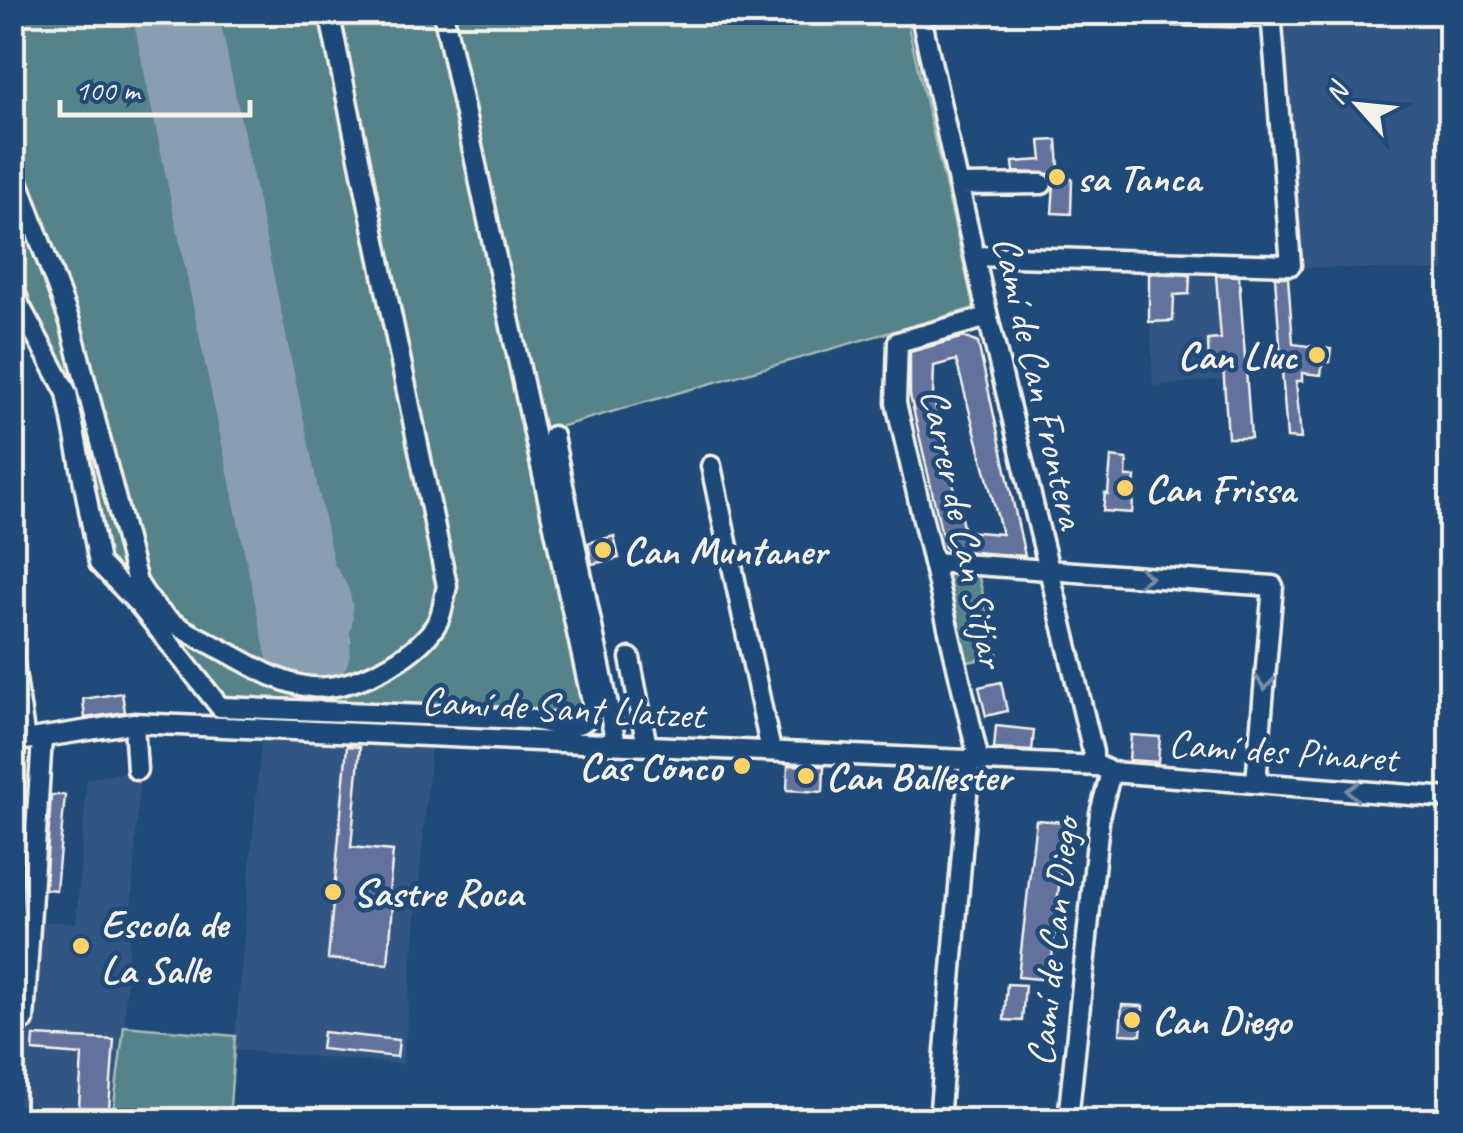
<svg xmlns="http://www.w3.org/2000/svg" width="1463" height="1133" viewBox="0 0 1463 1133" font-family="Caveat,sans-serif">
<rect width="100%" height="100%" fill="#1f4a7a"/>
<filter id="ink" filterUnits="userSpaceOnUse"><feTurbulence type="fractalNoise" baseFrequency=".01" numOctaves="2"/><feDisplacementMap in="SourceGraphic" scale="20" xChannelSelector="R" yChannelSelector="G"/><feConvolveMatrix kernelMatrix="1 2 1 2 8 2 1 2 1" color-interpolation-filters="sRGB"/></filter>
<g filter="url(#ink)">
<path fill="#335684" d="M1277,13H1450V271L1296,267Z
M1149,273L1228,275L1238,378L1153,386Z
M261,742L431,747L403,1064L234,1050Z
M140,770L124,1026L112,1120H13L12,1022L27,1023L35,921L76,923L87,779Z"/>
<path fill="#578289" stroke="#a6bab8" stroke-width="2.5" d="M12,13H152L289,656L350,642L336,580L308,550L197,13H442L592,702L585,723L220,707L99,563L67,393L13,281Z
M452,13H905L974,308L559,427L560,432L546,436Z
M978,574L998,656L968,662L946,575Z
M124,1026L235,1036L229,1120H112Z"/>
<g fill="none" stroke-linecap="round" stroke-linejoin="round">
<path stroke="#8a9eb1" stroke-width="35" d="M286,534C296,554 316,566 327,585C338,603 340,631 321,643L300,641C279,621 293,606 294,582C295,566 289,549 286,534Z"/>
<path stroke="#8a9eb1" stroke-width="85" d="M175,12L308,648"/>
</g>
<path fill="#63719d" stroke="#f4f1e8" stroke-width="2.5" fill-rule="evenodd" d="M1057,140L1059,168H1066L1065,179H1072L1071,214L1052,213L1054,183L1049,174L1014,172L1013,162L1042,160L1040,141Z
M1149,273L1190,275L1189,294L1174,295L1173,321L1149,322Z
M1216,275L1239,276L1251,438H1228L1223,365L1209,367L1208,340L1221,339Z
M1275,277H1288L1293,344L1331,349L1329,362L1323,361L1321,375L1302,373V381H1296L1301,439L1287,438Z
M964,337L978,343L1025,556L948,550L945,548L910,395V352ZM956,360L1002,534L964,531L933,395L934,366Z
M1111,457L1127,459L1126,477H1135L1132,513L1103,511L1105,493L1108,494Z
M614,536L619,558L592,564L588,543Z
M1001,682L1007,711L986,716L979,687Z
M122,693L125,712L85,718L83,699Z
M996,726L1034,730L1032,751L994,749Z
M1131,735L1160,737L1158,762L1129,760Z
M347,746L360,747L351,847L393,851L388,904H393L388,964L328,959Z
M788,765L824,766L823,792L787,790Z
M51,795H65L56,890L45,889Z
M1036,820L1065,822L1050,980L1018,977Z
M1007,984L1025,985L1022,1021L1004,1020Z
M1122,1005L1143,1006L1141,1035L1120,1034Z
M323,1032L399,1040L397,1057L321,1049Z
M34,1036L114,1040L109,1108H79L82,1055L33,1051Z"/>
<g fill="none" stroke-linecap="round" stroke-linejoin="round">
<defs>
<path id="minor" d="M920,12L988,317L1093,752V766
M1175,15L1271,17
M12,165L70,322L137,582C162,623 178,626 219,648C247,662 278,684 311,687C350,692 417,658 437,623C443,613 444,597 447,586L329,12
M958,185L1042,184
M975,256L1291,265L1271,12
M12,282L20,306L67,393L99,563L140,606L220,707L526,719C550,722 591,739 592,702L443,12
M553,436L616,744
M711,466L771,751
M933,562L1273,586L1256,782
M12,651L25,740
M630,658L647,746
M134,723L137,770
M12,742L134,723L1099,766L1111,772L1450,798
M979,761L896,403L898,342L988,317
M12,1019L24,1020L42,738
M939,1120L970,760
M1068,1120L1100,813L1111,772"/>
</defs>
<use href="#minor" stroke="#f4f1e8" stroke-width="25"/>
<use href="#minor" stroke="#1f4a7a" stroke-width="18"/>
</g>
<defs><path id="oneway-chevron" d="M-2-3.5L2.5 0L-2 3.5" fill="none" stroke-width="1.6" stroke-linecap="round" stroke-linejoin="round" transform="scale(2.5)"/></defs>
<g stroke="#748da6">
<use href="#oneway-chevron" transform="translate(1145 577) rotate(4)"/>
<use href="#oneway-chevron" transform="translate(1265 683) rotate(95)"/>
<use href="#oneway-chevron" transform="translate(1353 791) rotate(-176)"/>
</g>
</g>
<g fill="#ffd166" stroke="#1f4a7a" stroke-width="4">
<circle cx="1057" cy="177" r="10"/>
<circle cx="1317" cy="355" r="10"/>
<circle cx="1125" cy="488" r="10"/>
<circle cx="603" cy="550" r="10"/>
<circle cx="742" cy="766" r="10"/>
<circle cx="806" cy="776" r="10"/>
<circle cx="333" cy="892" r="10"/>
<circle cx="81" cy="946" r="10"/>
<circle cx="1132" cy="1020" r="10"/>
</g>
<g text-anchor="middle" stroke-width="9" stroke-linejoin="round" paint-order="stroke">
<g font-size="40" font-weight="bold" fill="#f4f1e8" stroke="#1f4a7a" text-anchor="start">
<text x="1077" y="191">sa Tanca</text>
<text x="1297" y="369" text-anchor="end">Can Lluc</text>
<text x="1145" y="502">Can Frissa</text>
<text x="623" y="564">Can Muntaner</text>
<text x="722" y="780" text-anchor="end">Cas Conco</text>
<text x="826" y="790">Can Ballester</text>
<text x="353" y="906">Sastre Roca</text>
<text x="101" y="937">Escola de<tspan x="101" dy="46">La Salle</tspan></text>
<text x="1152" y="1034">Can Diego</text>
</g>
<g font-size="40" fill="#f4f1e8" stroke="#1f4a7a">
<text transform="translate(1040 382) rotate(77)" y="14">Camí de Can Frontera</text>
<text transform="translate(964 528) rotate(78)" y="14">Carrer de Can Sitjar</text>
<text transform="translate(563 707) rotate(3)" y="14">Camí de Sant Llatzet</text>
<text transform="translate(1283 750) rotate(4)" y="14">Camí des Pinaret</text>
<text transform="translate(1052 942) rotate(-84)" y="14">Camí de Can Diego</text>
</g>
</g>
<rect width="1463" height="1133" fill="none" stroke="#1f4a7a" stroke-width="50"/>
<rect x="25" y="25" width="1413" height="1083" fill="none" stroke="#f4f1e8" stroke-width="4" filter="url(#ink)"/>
<g transform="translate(1358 105) rotate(297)" stroke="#1f4a7a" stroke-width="8" paint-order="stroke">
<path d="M0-8L18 38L0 25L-18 38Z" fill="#f4f1e8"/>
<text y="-15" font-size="28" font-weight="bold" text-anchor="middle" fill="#f4f1e8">N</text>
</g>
<path d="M60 100v15h190v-15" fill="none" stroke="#f4f1e8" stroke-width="5"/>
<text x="75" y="100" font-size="30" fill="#f4f1e8" stroke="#1f4a7a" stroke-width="8" paint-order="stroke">100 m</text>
</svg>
